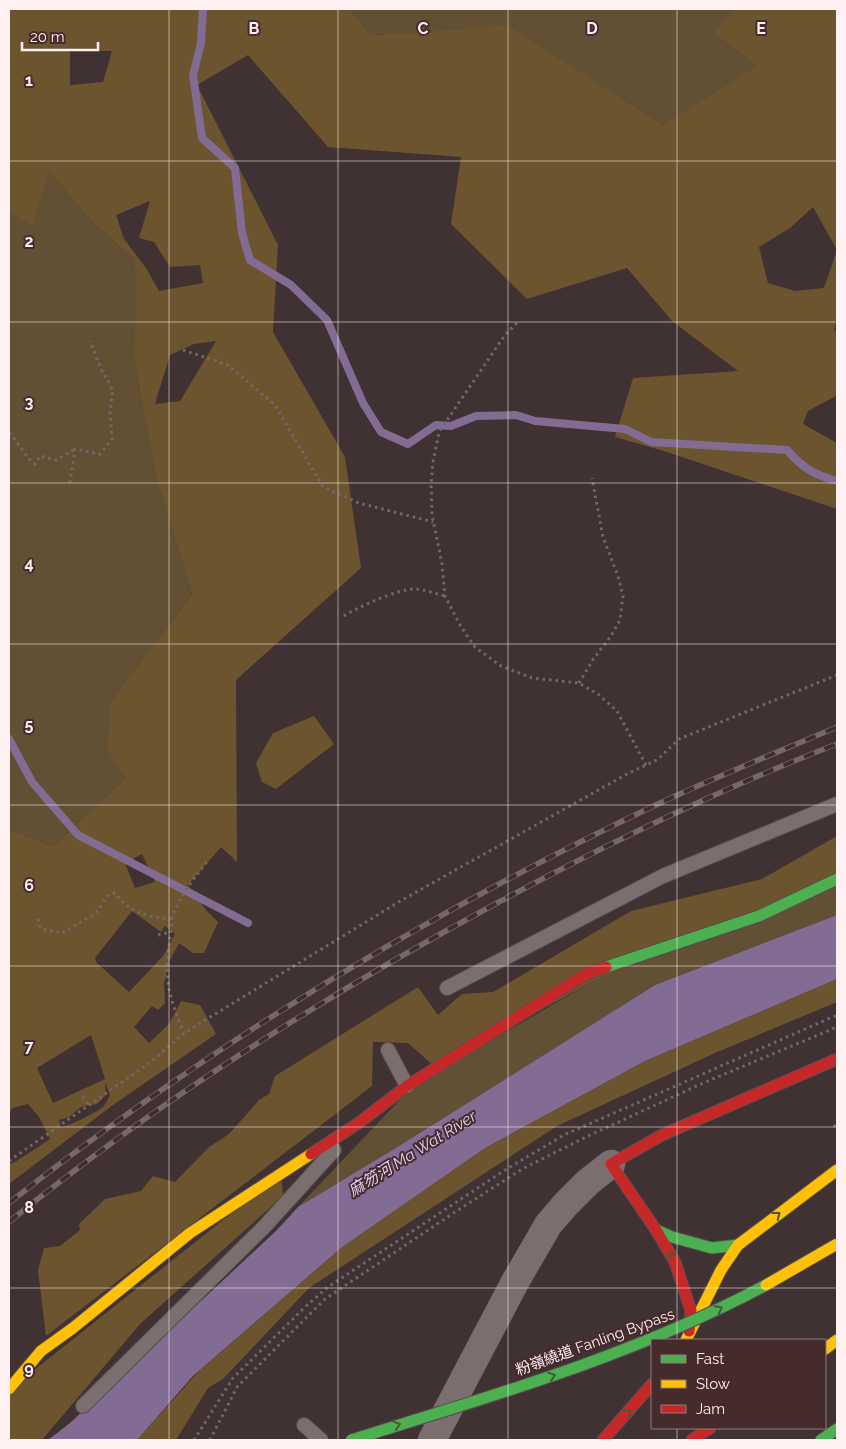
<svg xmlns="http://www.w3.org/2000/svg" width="846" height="1449" viewBox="0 0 846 1449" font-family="Raleway,'Noto Sans TC',sans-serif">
<rect width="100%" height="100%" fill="#403132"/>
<path fill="#625035" d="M349,9H737L774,68L663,125L508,27L372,35Z
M49,169L91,221L135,260L134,359L156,478L192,594L110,702L126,778L53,846L9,829V212L31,225Z
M837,880V915L655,985L399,1146L298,1207L413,1086L590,983Z"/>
<path fill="#6c542e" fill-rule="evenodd" d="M9,9H349L372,35L508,26L663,125L758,66L714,33L735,9H837V319L834,330L837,331V389L836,396L808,411L803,424L837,443V509L664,451L615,437L633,378L738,371L672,321L627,268L527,299L451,224L461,157L328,147L248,55L197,85L278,245L273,332L345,457L361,568L236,680L237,862L221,847L188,885L205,909L218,922L204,953H193L179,943L170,960L164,983L165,1003L158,1010L152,1006L134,1027L149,1043L169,1024L181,1001L200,1005L216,1034L113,1105L9,1184V1164L15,1162L50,1139L39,1117L28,1104L12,1108L9,1114V829L53,846L126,778L108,751L110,702L192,594L156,478L134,359L135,260L91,221L49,170L32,226L9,212ZM70,50L112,51L103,82L70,85ZM150,201L139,238L154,242L170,267L200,265L203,283L159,291L146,268L124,239L116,215ZM813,207L837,250L824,288L795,291L768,283L759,247L790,228ZM216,341L180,401L155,404L170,355L194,344ZM142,854L155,882L135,888L125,863ZM132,911L161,932L165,926L175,934L163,956L129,992L96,962L95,958ZM91,1035L105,1079L53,1103L37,1068ZM105,1082L110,1095C108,1099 106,1103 104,1106C98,1112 69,1126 61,1127L59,1120L69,1117L81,1107L97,1104L106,1095Z
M314,716L334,744L276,789L262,782L256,763L273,733Z
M837,836V880L590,983L436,1068L408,1043L373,1042L372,1086L46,1336L38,1270L44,1248L60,1246L80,1230L79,1224L105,1199L141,1191L153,1176L175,1182L209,1147L229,1134L259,1100L269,1094L275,1076L418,987L438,1015L462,994L493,992L631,911L762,879Z
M837,979V1002L715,1053L557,1126L309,1288L223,1379L208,1388L176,1440H137L198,1372L341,1248L485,1148L645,1061Z
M281,1174L283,1196L140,1324L42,1440H9V1390Z"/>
<path fill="#826c93" d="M837,915V979L645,1061L485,1148L341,1248L193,1376L137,1440H48L70,1423L277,1230L298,1207L399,1146L655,985Z"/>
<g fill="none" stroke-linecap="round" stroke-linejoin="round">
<path stroke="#826c93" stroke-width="8" d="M203,9L201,43L193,75L202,138L235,168L242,233L250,260L291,285L327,320L363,403L381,432L408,444L436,425L451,426L476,416L516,415L535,421L625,429L651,442L787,450C803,468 814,475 837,481
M9,739L32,782L78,835L248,923"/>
<defs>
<path id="lane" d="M447,988L663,876L837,804
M388,1050L407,1086
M83,1406L265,1226L334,1150
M304,1425L321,1440"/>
<path id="street" d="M432,1440L515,1282L548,1225L565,1205L588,1182L611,1164"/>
<path id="fast" d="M606,967L759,916L837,879
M656,1230L672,1237L712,1248L738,1245
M821,1440L837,1429"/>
<path id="slow" d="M686,1340L721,1270L738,1245L837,1170
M825,1349L837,1340
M9,1389L41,1351L73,1328L190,1233L311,1154"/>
<path id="jam" d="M311,1154L360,1122L407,1086L586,974L606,967
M611,1164L662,1135L837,1059
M611,1164L656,1230L675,1262L691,1311L689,1331
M603,1440L652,1384
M692,1440L710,1428"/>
</defs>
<use href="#lane" stroke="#594e4f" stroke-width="16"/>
<use href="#street" stroke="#594e4f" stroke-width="29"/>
<use href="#fast" stroke="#594e4f" stroke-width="13"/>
<use href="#slow" stroke="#594e4f" stroke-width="13"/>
<use href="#jam" stroke="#594e4f" stroke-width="13"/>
<path stroke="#736869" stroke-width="3" stroke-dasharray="2.5 4" stroke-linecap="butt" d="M517,323L505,335L439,432L433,462L431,485L432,515L442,564L445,596L461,627L475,647L501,666L532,678L579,683L598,694L617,711L646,765
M183,350L228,365L275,405L323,487L359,503L433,522
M9,434H11L29,459L35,464L40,456L56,460L75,449
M70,483L75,449L100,454L112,439L110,411L113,390L102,371L90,341
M344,616C358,607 398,589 414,589C424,589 436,594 445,596
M579,683L594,658L611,636L620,620L623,596L618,576L603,537L592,478
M38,919L41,929L62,933L96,913L107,896L115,893C129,913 148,917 171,919C171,932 169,944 168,957C164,984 174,1009 184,1033
M171,919C180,896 194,878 209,859
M158,935L171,932
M83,1096L89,1106
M834,1127L837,1121
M9,1161L152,1061L184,1033L402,900L627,774L657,760L679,739L837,675
M194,1440L233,1378L304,1308L328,1287L505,1170L564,1135L837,1015
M210,1440L237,1387L325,1299L455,1212L524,1168L588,1136L701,1084L837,1027"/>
<use href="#lane" stroke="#7a6e6e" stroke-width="14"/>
<use href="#street" stroke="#7a6e6e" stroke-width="28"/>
<use href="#fast" stroke="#4caf50" stroke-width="11"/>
<use href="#slow" stroke="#ffc107" stroke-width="11"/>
<use href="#jam" stroke="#c62828" stroke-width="11"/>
<defs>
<path id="rail" d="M9,1203C209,1045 430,912 660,803C718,776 778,752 837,727
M9,1222C159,1100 326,995 497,903C607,844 720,789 837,744"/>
</defs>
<use href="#rail" stroke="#746869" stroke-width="5.5"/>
<use href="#rail" stroke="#462b2d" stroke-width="4" stroke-dasharray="11" stroke-linecap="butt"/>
<defs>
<path id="fast-bridge" d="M351,1440C492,1396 635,1355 766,1285"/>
<path id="slow-bridge" d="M766,1285L837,1244"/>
</defs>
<use href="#fast-bridge" stroke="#594e4f" stroke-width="13" stroke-linecap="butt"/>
<use href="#slow-bridge" stroke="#594e4f" stroke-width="13" stroke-linecap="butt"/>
<use href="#fast-bridge" stroke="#4caf50" stroke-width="11"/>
<use href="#slow-bridge" stroke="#ffc107" stroke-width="11"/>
</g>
<defs><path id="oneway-chevron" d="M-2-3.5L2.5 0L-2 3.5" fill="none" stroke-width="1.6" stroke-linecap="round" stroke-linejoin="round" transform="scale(1.25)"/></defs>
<g stroke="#485939">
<use href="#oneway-chevron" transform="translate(777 1215) rotate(-38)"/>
<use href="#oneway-chevron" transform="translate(671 1255) rotate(-119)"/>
<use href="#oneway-chevron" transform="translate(719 1309) rotate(-27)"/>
<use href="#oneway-chevron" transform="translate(552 1376) rotate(-18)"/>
<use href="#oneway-chevron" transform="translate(628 1412) rotate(-49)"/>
<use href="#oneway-chevron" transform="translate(397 1425) rotate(-18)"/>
</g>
<path fill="none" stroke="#fff0f1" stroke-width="1" stroke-opacity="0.55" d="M169,9V1440M338,9V1440M508,9V1440M677,9V1340M9,161H837M9,322H837M9,483H837M9,644H837M9,805H837M9,966H837M9,1127H837M9,1288H837M677,1428V1440"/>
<g text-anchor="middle" stroke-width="4" stroke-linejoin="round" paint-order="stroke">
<g font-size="15" fill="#fff0f1" stroke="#462b2d">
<text transform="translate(595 1342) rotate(-20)" y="5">粉嶺繞道 Fanling Bypass</text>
</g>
<g font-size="16" font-style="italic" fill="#e3cff8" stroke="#462b2d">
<text transform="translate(412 1153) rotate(-32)" y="6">麻笏河 Ma Wat River</text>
</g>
</g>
<g font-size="16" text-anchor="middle" font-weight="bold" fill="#fff0f1" stroke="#462b2d" stroke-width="4" stroke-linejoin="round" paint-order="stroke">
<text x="254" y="34">B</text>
<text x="423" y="34">C</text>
<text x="592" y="34">D</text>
<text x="761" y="34">E</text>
<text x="29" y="86">1</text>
<text x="29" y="247">2</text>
<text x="29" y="408">3</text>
<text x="29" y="569">4</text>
<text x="29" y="730">5</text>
<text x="29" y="891">6</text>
<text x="29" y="1052">7</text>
<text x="29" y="1213">8</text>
<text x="29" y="1374">9</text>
</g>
<rect width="846" height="1449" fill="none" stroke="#fff0f1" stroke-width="20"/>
<rect x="651" y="1339" width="175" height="90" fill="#462b2d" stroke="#907a7b"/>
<rect x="661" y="1355" width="25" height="8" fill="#4caf50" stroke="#907a7b"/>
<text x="696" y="1364" font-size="15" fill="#fff0f1">Fast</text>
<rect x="661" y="1380" width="25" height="8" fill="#ffc107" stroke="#907a7b"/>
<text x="696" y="1389" font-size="15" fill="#fff0f1">Slow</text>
<rect x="661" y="1405" width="25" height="8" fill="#c62828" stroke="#907a7b"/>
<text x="696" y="1414" font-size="15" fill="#fff0f1">Jam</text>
<path d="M22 42v8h76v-8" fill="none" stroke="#fff0f1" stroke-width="2.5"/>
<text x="30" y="42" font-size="15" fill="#fff0f1" stroke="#462b2d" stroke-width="4" paint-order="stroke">20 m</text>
</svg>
